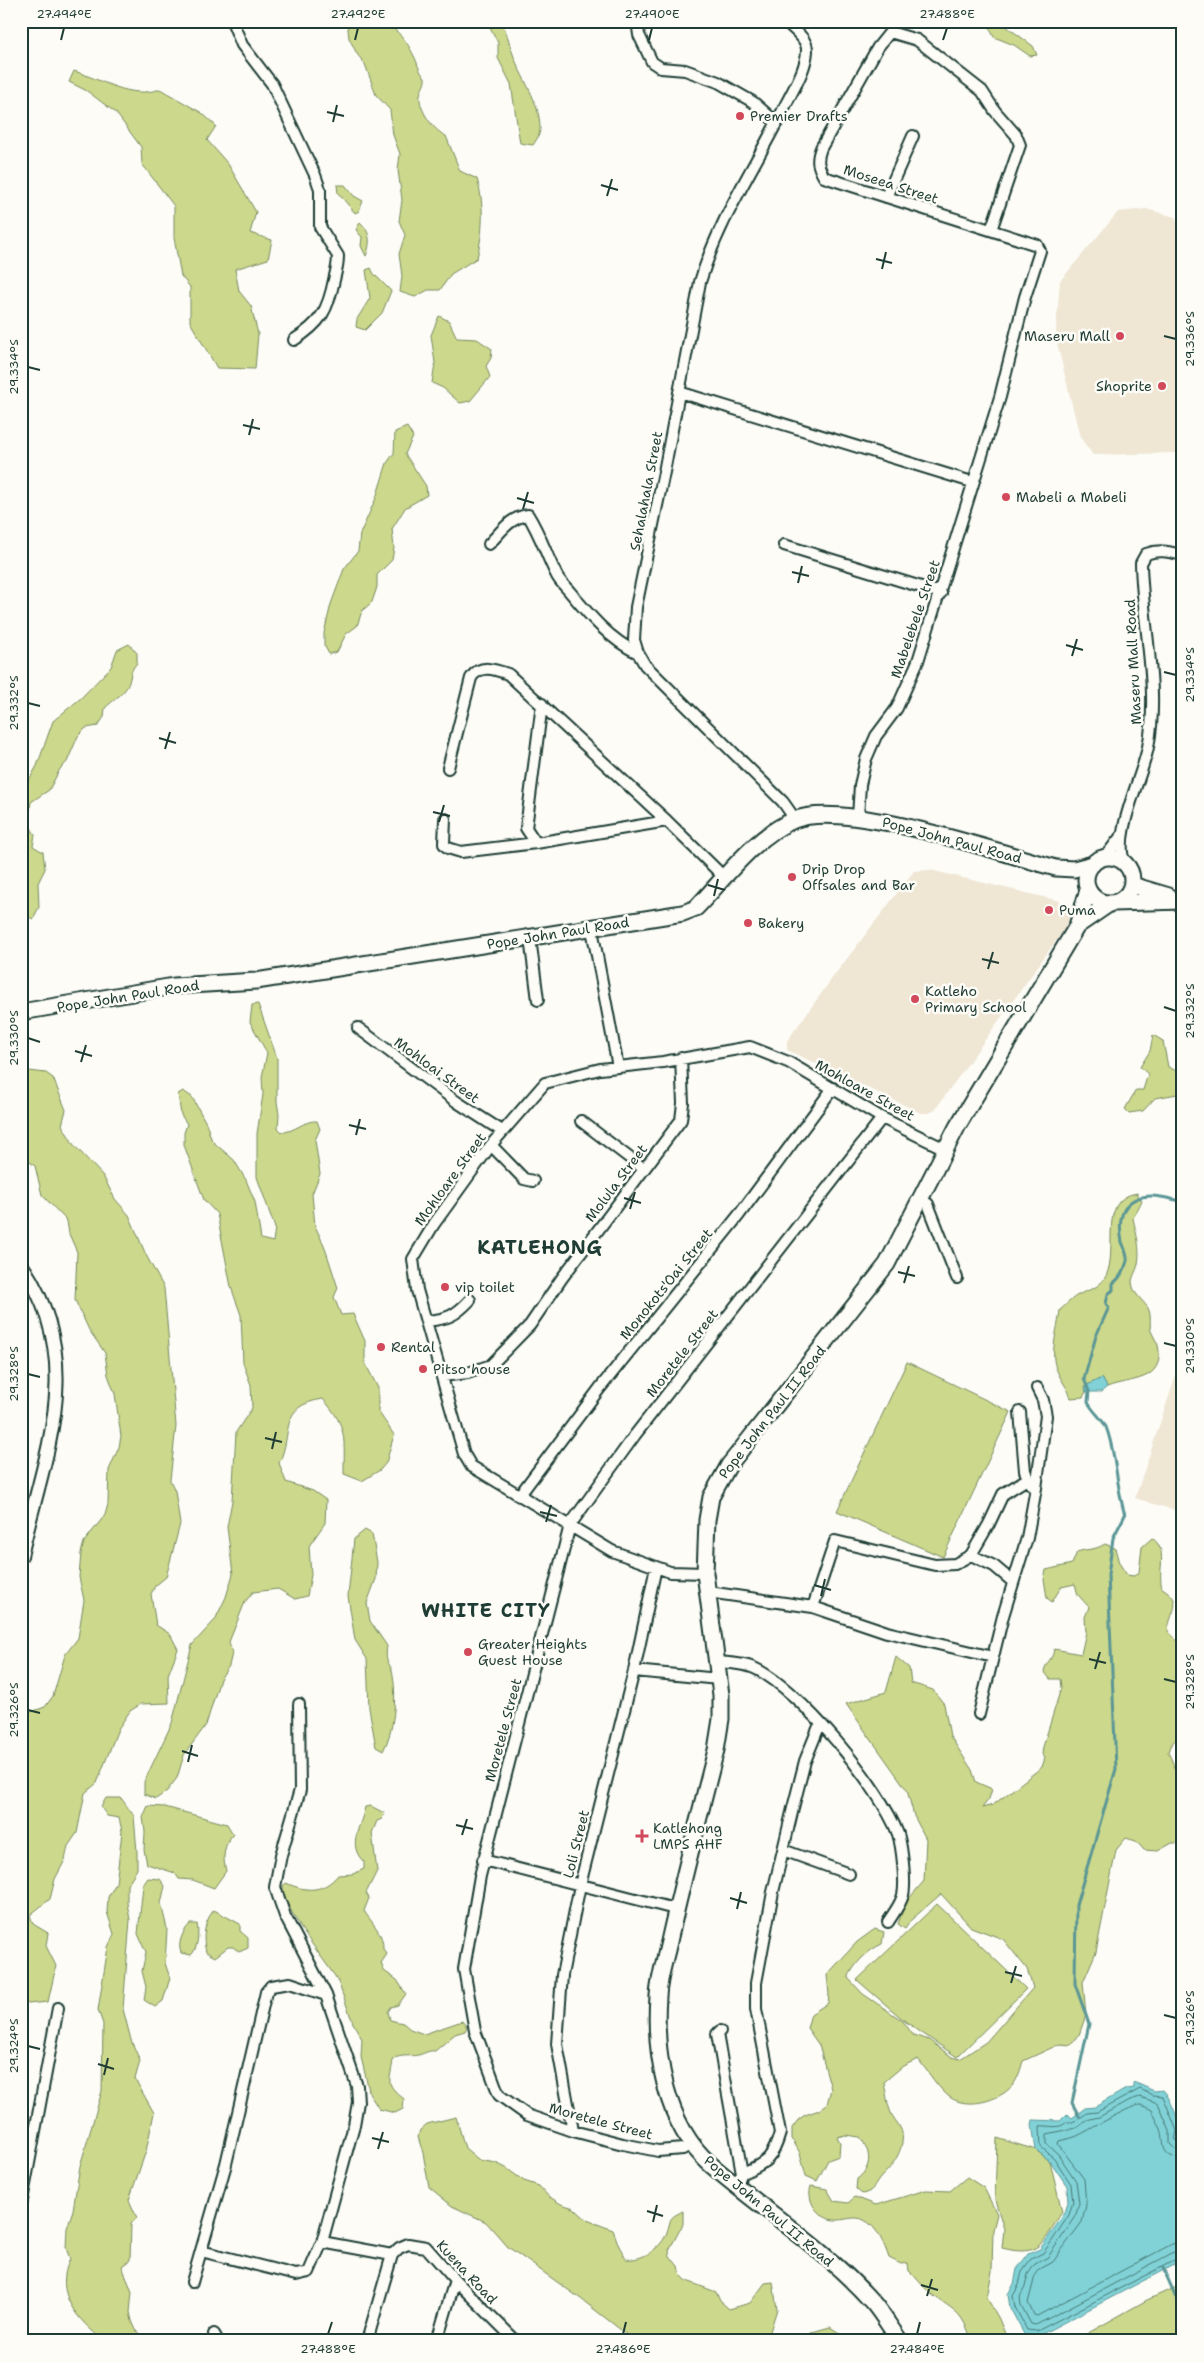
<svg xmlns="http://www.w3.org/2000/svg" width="1204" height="2362" viewBox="0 0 1204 2362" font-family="'Shantell Sans',sans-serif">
<rect width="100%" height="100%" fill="#fdfcf7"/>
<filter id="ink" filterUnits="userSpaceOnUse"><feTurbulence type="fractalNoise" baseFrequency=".02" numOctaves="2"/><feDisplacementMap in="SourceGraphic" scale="10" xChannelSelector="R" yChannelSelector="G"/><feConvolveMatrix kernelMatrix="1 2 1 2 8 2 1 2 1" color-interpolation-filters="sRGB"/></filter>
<g filter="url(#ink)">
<path fill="#efe6d4" d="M1146,209L1175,217L1183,230V460L1176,453L1093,455L1080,437L1057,343L1056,330L1060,281L1118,212Z
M930,870L1060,901L1071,920L934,1111L928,1113H921L787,1050V1041L836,973L914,871Z
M1183,1354V1513L1135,1498Z"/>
<path fill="#ccd88b" stroke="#768a60" d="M347,21C381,21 397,21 414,56C418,63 418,71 425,77C426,85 421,88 420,95C418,109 434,131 446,136L460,171L477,179C485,205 483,232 477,258L451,274L440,290H428L415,297L400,292L402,276L399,254L405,235L399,221L402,200L398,170L400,154L393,135L390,110L376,95L365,64L357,54L349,38Z
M487,21H500C508,32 508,41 513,54C521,78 540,101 540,128C540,135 537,139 533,145L520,143L511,84L498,58V43Z
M986,21H999L1033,46L1037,55L1030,56L1014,45L994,37Z
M74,71C101,79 131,100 160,89L202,113L216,126L207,140L228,164L256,212L250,233L272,240L268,259L235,269L239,291L251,306L258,334L255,369L217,368L190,322V287L181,276L174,238V206L142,164L141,147L116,113L87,91L69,82Z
M337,185H345L354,196L363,201L359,211L355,213L338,193Z
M360,222C371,232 371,243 366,256L361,246L362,237L356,230Z
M371,268L374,274L391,291L382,313L365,330L356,327L357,319L370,298L366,270Z
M439,316L449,321L457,338L477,339L492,349L491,358L486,366L490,377L470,401L460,403L443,388L432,383L435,363L431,335Z
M407,427L413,437L405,454L426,486L427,495L405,508L392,529L394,548L392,560L377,575V587L372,602L362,611L357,626L346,634L337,652L329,654L324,645V633L331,604L344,569L358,551L360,534L376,498L387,463L394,453L395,432Z
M129,644L137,653V663C129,672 132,675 128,685C123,695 113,700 105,708L104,717L98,726L86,728L78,736L67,762L60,769L49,790L31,802L28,822L35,835L33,846L43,852L45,869L38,883L39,907L33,919L21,913V794L37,766L53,721L81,698L111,667L117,650Z
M258,1004L277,1058V1102L279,1114L278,1128L282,1132C295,1132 304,1120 317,1121L320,1129L315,1140L320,1174L312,1194L315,1226L324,1245L338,1288L334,1297L341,1315L353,1314L365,1341V1363L378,1388V1411L394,1435L386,1463L380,1470L362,1481L344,1474C344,1438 348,1427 323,1399C277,1406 294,1433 279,1463L286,1482L313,1491L326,1500L325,1523L309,1546L311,1575L307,1596L295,1599L278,1589L253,1592L245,1602L229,1642L232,1653L229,1666L220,1679L206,1725L184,1755L177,1778L167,1791L156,1799L144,1794V1782L172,1723L192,1645L215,1620L226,1597L233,1574L227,1527L232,1501L236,1432L252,1408L251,1385L243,1363L241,1315L231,1287L217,1214L204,1200L184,1145V1133L187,1124L181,1115L178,1094L183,1091L192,1097L206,1123L212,1141L234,1160L246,1180L255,1202L261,1239L273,1242L275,1228L257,1177V1134L263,1094L262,1077L267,1053L250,1022L252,1005Z
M1153,1035L1163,1041L1168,1067L1183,1074L1177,1080H1183V1093L1155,1098L1143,1111L1129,1113L1125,1109L1136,1090H1143L1148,1074L1140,1067L1150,1051Z
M21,1070L46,1073L53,1078L66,1110L62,1125L74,1145L103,1176L115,1199L129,1215L146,1255L164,1288L176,1426L170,1480L175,1491L180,1524L166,1577L155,1586L151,1594L156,1625L170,1634L178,1649L168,1675L169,1703L141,1704L130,1711L118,1729L97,1783L85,1793L77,1833L68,1846L65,1860L55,1879L50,1899L30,1915L33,1924L48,1933L46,1946L56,1966L48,2002L28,2004L21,1999V1714L28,1713L45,1707L53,1696L65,1655L78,1638L84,1600L79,1577L81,1553L84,1542L105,1515L108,1504L109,1470L119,1447L121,1436L115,1394L108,1375L105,1353L89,1330L75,1300L77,1252L69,1234L67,1221L42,1195L35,1166L21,1155Z
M1137,1193L1142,1201L1133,1218C1136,1233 1141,1248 1138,1264C1137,1270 1132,1277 1132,1282C1133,1294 1142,1299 1148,1308C1152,1316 1149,1323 1151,1331C1153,1336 1156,1340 1158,1345C1166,1383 1129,1378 1107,1387L1102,1378L1085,1386L1086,1392L1083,1397L1071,1398C1068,1388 1062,1382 1058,1373C1048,1354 1058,1330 1060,1310C1066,1305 1072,1298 1078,1295C1089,1289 1099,1289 1106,1276C1119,1249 1097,1199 1137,1193Z
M907,1362L1011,1412L943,1557L837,1511Z
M365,1530L372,1534L377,1562L376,1579L367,1603L370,1621L387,1646C384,1664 391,1662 393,1675C397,1699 394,1731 383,1751L376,1747L369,1708L367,1659L355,1640L348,1596L354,1539Z
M1152,1538C1169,1550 1157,1570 1162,1588C1186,1602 1169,1612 1168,1631L1181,1646L1183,1731L1170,1746L1168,1752L1183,1785V1843H1172L1158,1851L1144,1850L1136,1841L1126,1838L1116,1850L1096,1952L1083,1982L1086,2015L1079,2035L1071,2045L1060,2044L1023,2061C1020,2071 1018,2079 1012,2086C999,2101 968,2109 951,2098C940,2091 926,2069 918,2059L903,2066L884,2082C886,2092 887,2104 891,2113C894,2120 901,2126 902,2133C905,2149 892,2167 881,2177C874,2185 874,2192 862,2194L856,2189L857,2179C873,2167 871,2152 860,2137L845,2135L837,2137L840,2142L839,2156L828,2160L817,2181L806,2176L800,2153L792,2139V2128L798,2120L805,2115L819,2110L827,2104L831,2089L819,2045L807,2028L811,2014L828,2003L829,1995L827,1975L857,1942L875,1929L884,1932L882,1944C868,1950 854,1964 848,1978L863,1994L903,2021L913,2035L929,2040L952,2057L960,2059L986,2042L1033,1988L1027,1969L1003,1939L971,1927L941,1894L911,1920L905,1929L898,1924L905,1903L924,1881L926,1839L914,1816L907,1790L846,1704L886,1692L896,1657L909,1668L911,1683L933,1690L944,1704L950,1736L972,1770L976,1782L992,1789L989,1799L982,1808L993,1805L1042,1767L1045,1758L1042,1754L1043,1747L1061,1688L1060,1679H1050L1044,1671C1046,1662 1053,1659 1054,1649L1081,1654L1086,1632L1085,1617L1089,1607L1078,1595L1075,1584L1061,1587L1052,1602L1047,1598L1044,1579L1046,1570L1072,1564L1077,1552C1089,1548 1093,1551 1105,1544L1115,1548L1119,1563L1127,1575L1134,1576L1139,1572L1142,1547Z
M106,1798H121L134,1816L137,1852V1869L127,1885V1903L130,1920L123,2009L131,2040L140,2061L135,2079L154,2113L146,2151L129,2200L137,2218L131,2224L130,2260L122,2266L132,2292L130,2312L132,2321L136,2330L149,2341H104C78,2320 53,2294 70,2259L66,2248L67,2228L73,2210L80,2166L102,2091L103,2024L98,2010L108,1947L114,1934L107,1912L108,1897L116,1883L118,1867L122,1831L119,1818L107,1816L101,1807Z
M148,1806L165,1807L227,1824L233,1834C224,1845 222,1856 226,1871L214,1888L193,1880L179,1879L175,1873L147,1864L144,1850L145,1832L143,1817Z
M371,1806L384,1813L382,1819L377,1821L372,1833L377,1871L366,1893L369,1898L364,1911C372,1923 384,1934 383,1949L387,1954L381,1963L384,1971L397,1980L406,1994L398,2005L391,2007L388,2012L390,2020L403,2023L410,2029L424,2034L462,2021L467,2027L465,2031L455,2034L435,2051C428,2050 424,2054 418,2055C409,2057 402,2054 393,2059C391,2082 383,2082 404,2099L403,2109L395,2113L379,2109L370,2095L366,2078L361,2057L362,2039L353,2023L337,1979L302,1930L283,1896V1886L286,1883C306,1892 323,1893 338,1875L353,1874L364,1869V1862C346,1845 361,1827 365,1807Z
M148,1878L160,1879L165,1886L161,1903L167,1929L165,1963L170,1978L163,2001L155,2007L144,2000L146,1987L142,1971L146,1952L138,1934L143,1885Z
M937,1904L1026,1989L957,2057L906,2022L857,1980Z
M214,1910L240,1924V1931L248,1938V1948L239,1952L233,1947H228L215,1957L206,1952C202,1938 204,1921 214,1910Z
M190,1924H197C199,1933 198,1949 191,1955L181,1953C177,1943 183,1931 190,1924Z
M456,2117L465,2148L479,2160L496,2163L506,2168L524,2181L539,2186L548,2196L561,2204L574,2208L587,2220L613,2230L619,2246L626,2259C642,2261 662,2248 667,2232C672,2218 667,2219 683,2211V2224L669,2250L670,2256L678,2266L680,2274L687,2281L716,2292L720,2301L729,2309L750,2303L765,2283L773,2282L777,2309L767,2341H631L626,2334L581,2299L508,2247L486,2222L452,2206L429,2187L423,2153L418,2137L420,2130L427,2124Z
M997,2138L1036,2150L1050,2161L1062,2212C1043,2242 1041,2258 1002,2248L1004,2229L995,2200Z
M967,2177L984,2188L997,2214L993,2230L992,2271L987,2298L999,2319L1008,2341H972C961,2310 956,2312 931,2294C923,2287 917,2278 909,2271L908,2263L901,2264L889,2258C885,2246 877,2226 864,2220C855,2215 844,2221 834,2220C818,2218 806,2201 811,2186L827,2189L834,2201L848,2203L855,2197L876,2205L926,2190L950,2191Z
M1183,2284V2341H1074L1147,2300Z
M830,2327L852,2341H803L812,2332Z"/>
<path fill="#81d2d7" stroke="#5a9696" d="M1102,1378L1107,1387L1101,1392H1086L1085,1386Z
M1134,2082L1154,2091L1163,2090C1171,2097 1177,2120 1183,2131L1180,2138L1183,2143V2260L1038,2336H1025L1010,2308L1008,2294L1014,2284L1017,2269L1028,2254L1040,2249L1065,2213L1068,2202L1067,2186L1050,2161L1036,2150L1032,2125L1033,2120L1060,2121L1067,2114L1072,2118L1085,2108L1095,2107L1126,2089L1134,2088Z"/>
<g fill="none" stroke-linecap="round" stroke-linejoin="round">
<path stroke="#467975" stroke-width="1" d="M1183,2145L1175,2140L1177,2131L1163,2096L1152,2095L1140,2089L1097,2112L1087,2113L1074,2122H1067C1058,2130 1050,2125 1040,2126L1041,2147L1054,2158L1071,2184L1073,2202L1069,2215L1052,2241L1043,2253L1031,2259L1022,2271L1019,2285L1013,2296L1015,2307L1027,2330L1037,2331L1183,2256
M1183,2151L1175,2149L1170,2144V2131L1158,2103L1140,2097L1130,2100L1099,2117L1090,2119L1076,2128L1047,2134V2144L1058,2154L1076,2181L1079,2203L1075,2218L1048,2257L1035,2264L1028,2274L1025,2287L1020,2297L1021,2305L1031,2324L1036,2325L1176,2251L1183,2250
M1183,2159C1158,2157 1166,2143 1161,2129C1158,2123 1155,2117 1152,2110C1150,2109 1144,2106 1141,2105C1133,2104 1091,2129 1081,2134C1075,2138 1066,2139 1059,2141L1058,2144L1084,2179L1086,2205L1082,2222L1063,2248L1053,2262L1040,2269L1035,2276L1028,2303L1034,2315L1037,2316L1172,2244L1183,2242"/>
<path stroke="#5a9696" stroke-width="3" d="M1079,2116L1072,2103L1089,2024L1075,1984L1076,1905L1116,1769L1108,1575L1113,1538L1125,1515C1116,1487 1117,1456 1106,1427C1102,1418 1092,1411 1088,1402L1089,1391L1084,1379L1096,1336L1109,1307L1106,1304L1108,1294L1113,1290V1283C1119,1280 1125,1269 1127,1261C1128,1256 1124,1247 1122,1242C1117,1217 1123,1196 1152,1196C1163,1196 1172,1200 1183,1201
M1163,2268L1183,2313"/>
<defs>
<path id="minor" d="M232,21L242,45L272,84L315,175L320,189V227L338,256C338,265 336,272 334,280C328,310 321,323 294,340
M637,21L639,35L652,62L661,68L685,70L718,82L753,102L777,123
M785,21C793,29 808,39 807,51C806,69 794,88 786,104C757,164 719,218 700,282L664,472L636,607L634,640L638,653L645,665L783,802L795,819
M886,197L913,136
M679,392L972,482
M489,544C501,532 510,517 528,515C540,534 546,554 556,574C559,581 565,586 570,592C589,615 610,640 638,653
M784,545L941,593
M448,768L471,678C480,664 494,669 508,674L667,821L725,878
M858,817L860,785L866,759L876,736L897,708L918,661L1000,397L1025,297L1040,251L1037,245L824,177C818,166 816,161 821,148L878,47L890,32L917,40L982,91L995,111L1016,135L1020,145L991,230
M445,819L444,844L448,848L461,852L536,843L667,821
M536,843L526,828L542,704
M1099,860L1109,852L1122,835
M1126,865C1110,839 1143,776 1148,747C1160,688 1142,622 1141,563L1146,554C1160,549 1169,552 1183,555
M592,929L618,1067
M530,938L538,1000
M358,1028L457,1102L502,1131
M581,1121L644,1169
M491,1145L524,1179L533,1181
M920,1199L928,1204L957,1278
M426,1321C448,1319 455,1316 470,1300
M442,1376L468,1373L491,1365L530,1325L562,1278L681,1120L683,1103L681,1058
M1020,1412L1025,1471L1031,1485
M519,1496L600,1388L739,1215L833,1088
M971,1555L994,1566L1013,1582
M705,1573L670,1572L612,1551L471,1466L464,1454L417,1290L413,1259L434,1224L491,1145L545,1083L600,1069L663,1062L750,1047L788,1062L882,1118L945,1149
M708,1592L813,1607L887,1632L993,1657
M813,1607L835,1541L935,1565L955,1564L971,1555L989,1524L1003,1494L1027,1479
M717,1662C729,1663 743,1663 754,1668C799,1688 881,1788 898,1834C902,1847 906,1882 903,1895C901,1904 893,1914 888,1922
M634,1671L719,1679
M979,1714L1003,1616L1027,1538L1036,1488L1046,1416L1043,1400L1037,1388
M1182,1746L1183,1748
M783,1850L849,1874
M483,1860L675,1909
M720,2031L717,2034L742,2173L739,2179
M573,2131L557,2044L562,1975L580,1885L634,1671L656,1567
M692,2144L683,2149L658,2151L623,2144L573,2131L527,2115L499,2095L475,2031L464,1969L480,1876L570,1525L635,1435L882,1118
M742,2173C767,2163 773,2158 780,2133L756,2009V1983L773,1892L793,1808L805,1761L820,1724
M21,2206L58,2008
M322,2242L392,2255
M201,2251L296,2275L309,2272L322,2242L354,2125L358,2102L357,2086L326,1995L285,1916L275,1887L281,1855L300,1790L299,1704
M192,2282L226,2164L266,1992L271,1986L290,1983L326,1995
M214,2334L218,2341
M367,2341L392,2255L399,2248L408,2244L426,2247L455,2280L516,2341
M437,2341L455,2280"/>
<path id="tertiary" d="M21,1264C88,1362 44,1454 21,1556"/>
<path id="secondary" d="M1086 880a23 23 0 1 1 46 0a23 23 0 1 1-46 0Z
M1132,885L1169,896
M1114,903L1183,901
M1077,926L1109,904
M21,1012L174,986L256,981L683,913L696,908C723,880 756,835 794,820C844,799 1000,853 1056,868L1074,869L1093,864
M900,2341C891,2329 883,2315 874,2304C826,2249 764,2211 710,2164C665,2124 654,2053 658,1996C659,1976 666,1957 670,1937C684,1875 700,1813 716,1750L721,1719V1695L705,1573L707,1520L711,1497L729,1465L887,1264L957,1127L1077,926L1088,890"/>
</defs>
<use href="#minor" stroke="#1f3d34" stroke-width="14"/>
<use href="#tertiary" stroke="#1f3d34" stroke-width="16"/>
<use href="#secondary" stroke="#1f3d34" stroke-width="19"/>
<use href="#minor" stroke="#fdfcf7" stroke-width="10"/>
<use href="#tertiary" stroke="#fdfcf7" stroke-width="12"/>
<use href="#secondary" stroke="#fdfcf7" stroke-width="15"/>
</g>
</g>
<path fill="none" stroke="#1f3d34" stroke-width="2" d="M61,40L64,28M355,40L358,28M649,40L652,28M943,40L947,28M327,112L344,116M333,122L337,105M601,185L618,190M607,196L612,179M876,259L892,263M882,269L886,252M1164,336L1176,339M28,367L40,370M243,425L260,429M249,435L253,419M517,498L534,503M523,509L528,492M792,572L809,576M798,583L802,566M1066,645L1083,650M1072,656L1077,639M1164,672L1176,675M28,703L40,706M159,738L176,743M165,749L170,732M433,812L450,816M439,822L444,805M708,885L725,890M714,896L718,879M982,959L999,963M988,969L993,952M1164,1007L1176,1011M28,1038L40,1042M75,1051L92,1056M81,1062L86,1045M349,1125L366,1129M356,1135L360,1119M624,1198L641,1203M630,1209L635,1192M898,1272L915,1276M904,1283L909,1266M1164,1343L1176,1346M28,1374L40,1377M265,1438L282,1442M272,1449L276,1432M540,1512L557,1516M546,1522L551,1505M814,1585L831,1590M821,1596L825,1579M1089,1659L1106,1663M1095,1669L1100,1652M1164,1679L1176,1682M28,1710L40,1713M182,1751L198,1756M188,1762L192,1745M456,1825L473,1829M462,1835L467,1819M730,1898L747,1903M737,1909L741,1892M1005,1972L1022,1976M1011,1983L1016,1966M1164,2015L1176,2018M28,2046L40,2049M98,2064L114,2069M104,2075L108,2058M372,2138L389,2142M378,2149L383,2132M647,2211L663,2216M653,2222L657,2205M921,2285L938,2290M927,2296L932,2279M328,2334L332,2322M623,2334L626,2322M917,2334L920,2322"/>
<g fill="#d1495b" stroke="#fdfcf7" stroke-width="2">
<circle cx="740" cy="116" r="5"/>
<circle cx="1120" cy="336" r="5"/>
<circle cx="1162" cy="386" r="5"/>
<circle cx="1006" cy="497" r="5"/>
<circle cx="792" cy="877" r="5"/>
<circle cx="1049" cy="910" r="5"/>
<circle cx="748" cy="923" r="5"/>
<circle cx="915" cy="999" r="5"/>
<circle cx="445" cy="1287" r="5"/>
<circle cx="381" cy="1347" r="5"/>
<circle cx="423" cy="1369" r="5"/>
<circle cx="468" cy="1652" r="5"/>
<path d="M639.5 1828.5h5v5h5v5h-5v5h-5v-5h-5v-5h5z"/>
</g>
<g text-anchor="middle" stroke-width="5" stroke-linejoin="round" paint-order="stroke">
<g font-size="14" fill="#1f3d34" stroke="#fdfcf7" text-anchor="start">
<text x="750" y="121">Premier Drafts</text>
<text x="1110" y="341" text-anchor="end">Maseru Mall</text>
<text x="1152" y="391" text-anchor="end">Shoprite</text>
<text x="1016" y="502">Mabeli a Mabeli</text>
<text x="802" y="874">Drip Drop<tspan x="802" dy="16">Offsales and Bar</tspan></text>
<text x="1059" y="915">Puma</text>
<text x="758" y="928">Bakery</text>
<text x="925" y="996">Katleho<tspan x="925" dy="16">Primary School</tspan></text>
<text x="455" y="1292">vip toilet</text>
<text x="391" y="1352">Rental</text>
<text x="433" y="1374">Pitso house</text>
<text x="478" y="1649">Greater Heights<tspan x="478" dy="16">Guest House</tspan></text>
<text x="653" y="1833">Katlehong<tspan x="653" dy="16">LMPS AHF</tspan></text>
</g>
<g font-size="14" fill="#1f3d34" stroke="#fdfcf7">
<text transform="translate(891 184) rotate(18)" y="5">Moseea Street</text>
<text transform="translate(646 491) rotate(-79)" y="5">Sehalahala Street</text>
<text transform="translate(915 619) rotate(-71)" y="5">Mabelebele Street</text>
<text transform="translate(1133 662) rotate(-93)" y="5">Maseru Mall Road</text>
<text transform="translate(952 840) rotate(15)" y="5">Pope John Paul Road</text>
<text transform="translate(558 933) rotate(-9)" y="5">Pope John Paul Road</text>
<text transform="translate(128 996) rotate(-9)" y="5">Pope John Paul Road</text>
<text transform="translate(437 1070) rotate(36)" y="5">Mohloai Street</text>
<text transform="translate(865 1090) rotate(29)" y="5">Mohloare Street</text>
<text transform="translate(450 1179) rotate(-54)" y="5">Mohloare Street</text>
<text transform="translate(616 1183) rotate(-53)" y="5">Molula Street</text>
<text transform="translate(666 1284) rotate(-51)" y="5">Monokots'Oai Street</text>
<text transform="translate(682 1353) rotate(-52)" y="5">Moretele Street</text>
<text transform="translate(772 1412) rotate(-52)" y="5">Pope John Paul II Road</text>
<text transform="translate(503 1730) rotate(-75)" y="5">Moretele Street</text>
<text transform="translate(576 1844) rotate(-76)" y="5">Loli Street</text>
<text transform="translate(601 2121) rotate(15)" y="5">Moretele Street</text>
<text transform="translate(769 2211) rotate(40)" y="5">Pope John Paul II Road</text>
<text transform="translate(467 2272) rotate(47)" y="5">Kuena Road</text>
</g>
<g font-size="19" font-weight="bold" letter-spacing="1" fill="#1f3d34" stroke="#fdfcf7">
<text x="540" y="1254">KATLEHONG</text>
<text x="486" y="1617">WHITE CITY</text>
</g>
</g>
<rect width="1204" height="2362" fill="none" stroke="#fdfcf7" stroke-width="55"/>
<rect x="28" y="28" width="1148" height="2306" fill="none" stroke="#1f3d34" stroke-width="2"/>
<g font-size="12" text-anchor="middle" fill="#1f3d34">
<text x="64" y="18">27.494°E</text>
<text x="358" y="18">27.492°E</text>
<text x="652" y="18">27.490°E</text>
<text x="947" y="18">27.488°E</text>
<text transform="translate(1190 339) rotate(-90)" y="4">29.336°S</text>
<text transform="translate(14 367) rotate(-90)" y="4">29.334°S</text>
<text transform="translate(1190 675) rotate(-90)" y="4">29.334°S</text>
<text transform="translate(14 703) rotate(-90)" y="4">29.332°S</text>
<text transform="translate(1190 1011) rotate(-90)" y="4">29.332°S</text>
<text transform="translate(14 1038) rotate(-90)" y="4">29.330°S</text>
<text transform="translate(1190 1346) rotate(-90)" y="4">29.330°S</text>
<text transform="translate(14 1374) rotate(-90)" y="4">29.328°S</text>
<text transform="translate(1190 1682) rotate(-90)" y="4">29.328°S</text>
<text transform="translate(14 1710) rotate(-90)" y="4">29.326°S</text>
<text transform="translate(1190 2018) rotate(-90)" y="4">29.326°S</text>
<text transform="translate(14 2046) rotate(-90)" y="4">29.324°S</text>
<text x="328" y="2353">27.488°E</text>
<text x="623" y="2353">27.486°E</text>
<text x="917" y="2353">27.484°E</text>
</g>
</svg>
